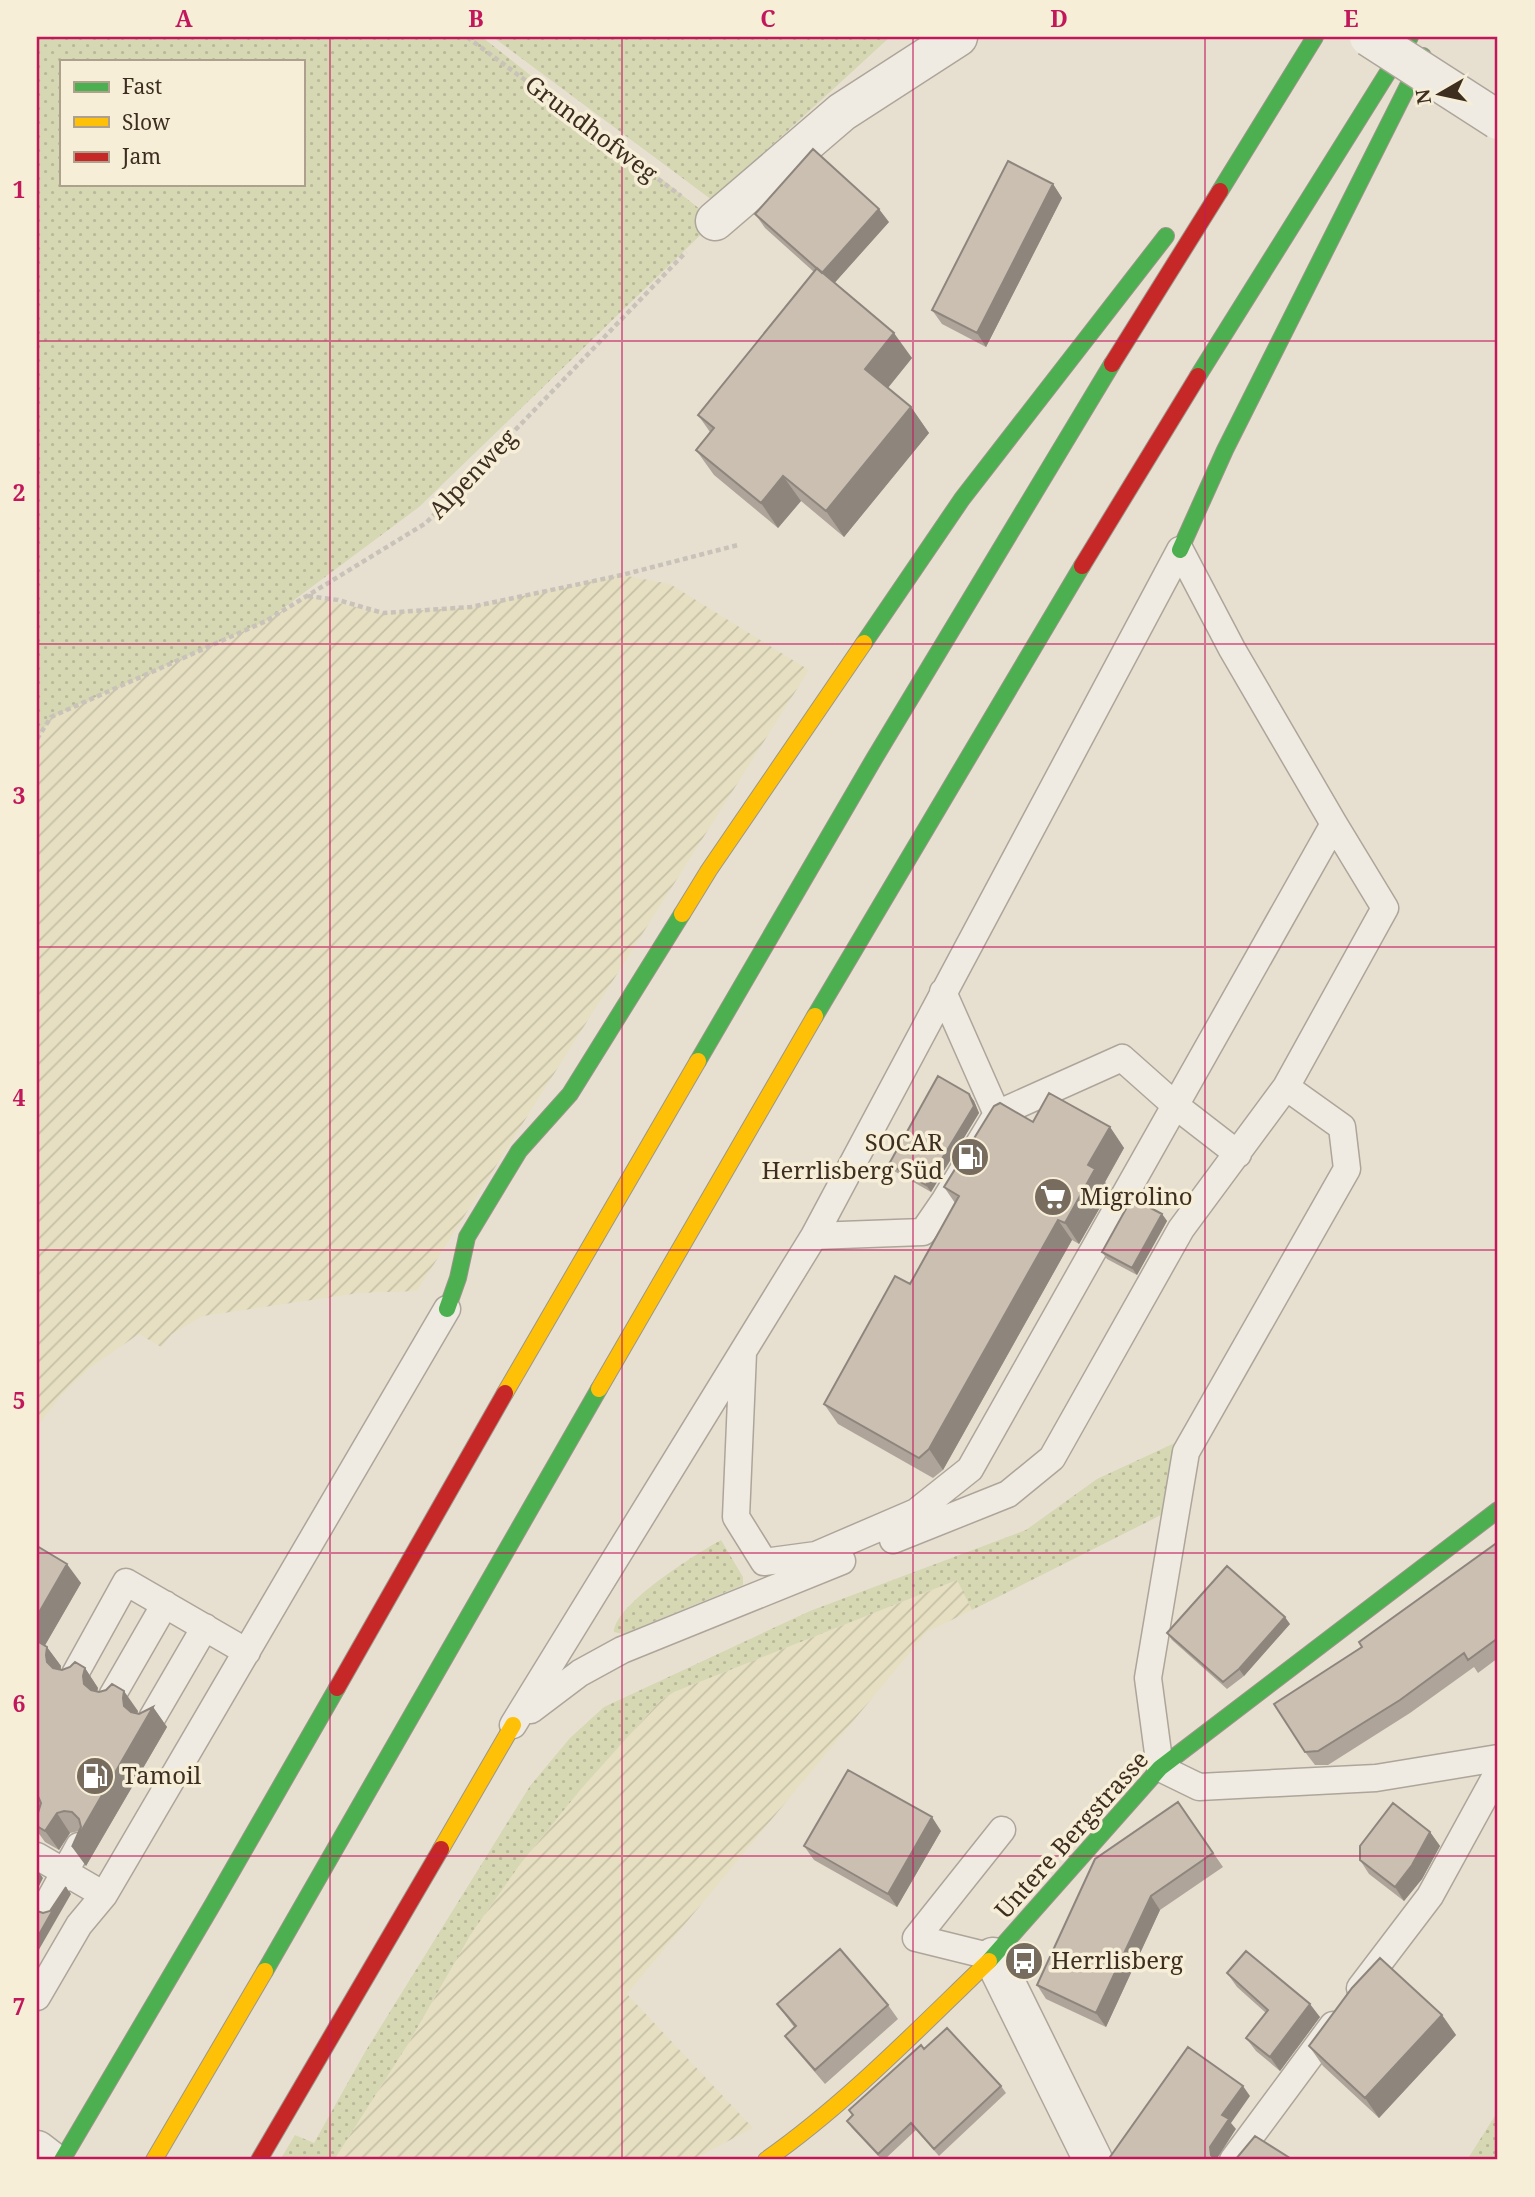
<svg xmlns="http://www.w3.org/2000/svg" width="1535" height="2197" viewBox="0 0 1535 2197" font-family="'Noto Serif',serif">
<defs>
<pattern id="farmland-furrows" width="10" height="10" patternUnits="userSpaceOnUse" patternTransform="scale(1.75)"><rect width="10" height="10" fill="#e6dfc2"/><path d="M-1 1l2-2M0 10L10 0M9 11l2-2" fill="none" stroke="#c6c0a6"/></pattern>
<pattern id="green-dots" width="8" height="8" patternUnits="userSpaceOnUse" patternTransform="scale(1.75)"><rect width="8" height="8" fill="#d6d7b3"/><path d="M2 2h.1M6 6h.1" fill="none" stroke="#b9b99a" stroke-width="1.8" stroke-linecap="round"/></pattern>
</defs>
<rect width="100%" height="100%" fill="#e7e0d1"/>
<path fill="url(#farmland-furrows)" d="M622,575L670,584L809,670L417,1291L359,1293L203,1316L172,1334L161,1347L139,1334L91,1367L63,1393L37,1427V739L51,717L266,621L306,596L383,613L470,607Z
M957,1580L972,1610L927,1632L627,1994L753,2128L692,2160H334L408,2044L471,1934L521,1863L581,1789L660,1701L674,1692Z"/>
<path fill="url(#green-dots)" fill-rule="evenodd" d="M37,37H482L715,221L419,507L266,621L51,717L37,739ZM61,61H303V184H61Z
M493,37H890L712,200Z
M1179,1441L1165,1513L972,1610L957,1580L674,1692L660,1701L581,1789L521,1863L471,1934L408,2044L334,2160H280L295,2135L314,2143L365,2052L530,1786L570,1738L604,1707L810,1611L1026,1530L1097,1479Z
M721,1540L743,1577V1585L623,1634L614,1632C615,1604 696,1554 721,1540Z
M1498,2111V2160H1467Z"/>
<g fill="none" stroke-linecap="round" stroke-linejoin="round">
<defs>
<path id="lane" d="M1286,1087L1342,1127L1347,1169L1186,1452L1148,1678L1160,1768L1199,1787L1376,1778L1498,1758
M997,1114L1122,1058L1176,1106L1238,1154
M814,1236L923,1232L945,1200L997,1114L943,992
M743,1353L736,1517L764,1562L816,1555L916,1512L970,1469L1334,824L1232,649L1180,550
M893,1540L1008,1494L1052,1458L1181,1229L1286,1087L1385,908L1334,824
M75,1674L126,1582L247,1652
M112,1696L165,1604
M531,1710L580,1673L622,1650L842,1561
M152,1718L205,1627
M513,1725L814,1236L1180,550
M37,1856L104,1895
M47,1904L79,1846
M993,1957L916,1938L1002,1830
M1360,1988L1430,1896L1498,1772
M37,1997L79,1925L104,1895L447,1309
M1233,2160L1333,2025"/>
<path id="street" d="M715,221L842,112L958,37
M993,1957L1093,2160
M37,2150L50,2160"/>
<path id="fast" d="M1220,191L1315,37
M1198,376L1410,37
M1180,550L1225,450L1423,56
M864,643L962,499L1166,236
M815,1016L1082,566
M698,1061L874,759L1112,364
M447,1309L458,1278L467,1237L519,1151L570,1094L682,914
M989,1961L1160,1768L1498,1510
M265,1971L599,1389
M62,2160L213,1904L337,1688"/>
<path id="slow" d="M682,914L709,870L864,643
M599,1389L815,1016
M505,1393L698,1061
M441,1849L513,1725
M154,2160L265,1971
M766,2160C847,2103 918,2029 989,1961"/>
<path id="jam" d="M1112,364L1220,191
M1082,566L1198,376
M337,1688L505,1393
M259,2160L441,1849"/>
</defs>
<use href="#lane" stroke="#ada599" stroke-width="29"/>
<use href="#street" stroke="#ada599" stroke-width="41"/>
<use href="#fast" stroke="#9c958a" stroke-width="18"/>
<use href="#slow" stroke="#9c958a" stroke-width="18"/>
<use href="#jam" stroke="#9c958a" stroke-width="18"/>
<path stroke="#c8c2b9" stroke-width="4.5" stroke-dasharray="5 3.5" stroke-linecap="butt" d="M467,37L681,196
M308,596L338,600L383,613L471,607L622,575L738,545
M37,739L51,717L266,621L426,523L686,252"/>
<use href="#lane" stroke="#efebe3" stroke-width="26"/>
<use href="#street" stroke="#efebe3" stroke-width="38"/>
<use href="#fast" stroke="#4caf50" stroke-width="16"/>
<use href="#slow" stroke="#ffc107" stroke-width="16"/>
<use href="#jam" stroke="#c62828" stroke-width="16"/>
<defs>
<path id="street-bridge" d="M1369,37L1498,120"/>
</defs>
<use href="#street-bridge" stroke="#ada599" stroke-width="41" stroke-linecap="butt"/>
<use href="#street-bridge" stroke="#efebe3" stroke-width="38"/>
</g>
<path fill="#afa499" d="M1053,184L1062,198L986,347L942,324L932,310Z
M755,214L889,222L834,283L912,358L888,388L911,407L929,433L844,537L801,501L778,528L714,475L696,450L710,432L698,415L814,272L765,228Z
M969,1094L974,1101L979,1113L931,1192L894,1171L889,1164Z
M1033,1122L1110,1127L1124,1148L1105,1182L1110,1190L1079,1244L1072,1240L943,1470L933,1478L838,1424L824,1404L910,1284L955,1203L944,1187Z
M1162,1214L1167,1221L1137,1275L1107,1259L1102,1252Z
M1498,1542V1658L1478,1673L1474,1667L1410,1713L1328,1765H1315L1305,1752L1362,1647Z
M37,1546L81,1583L45,1645L61,1666V1670L85,1668L98,1688L97,1692L138,1711L137,1714H139L153,1707L167,1727L86,1866L79,1831L70,1833L59,1850L45,1842L37,1831V1816L39,1809H37Z
M1290,1624L1244,1676L1227,1689L1172,1640L1167,1633Z
M1178,1802L1223,1867L1160,1910L1106,2027L1046,1999L1037,1985Z
M941,1831L897,1907L814,1860L804,1846Z
M1430,1832L1440,1846L1422,1879L1404,1901L1369,1874L1360,1860Z
M1227,1973L1320,2017L1280,2071L1256,2051L1246,2038L1266,2013L1237,1987Z
M777,2004L888,2005L898,2019L825,2084L795,2049L785,2036L794,2027Z
M1442,2015L1456,2035L1379,2118L1323,2066L1309,2046Z
M924,2049L1001,2086L1006,2093L939,2156L916,2130L884,2160H882L852,2128L847,2121L852,2115L849,2110Z"/>
<path fill="#8e867d" d="M1053,184L1062,198L986,347L977,333Z
M879,209L889,222L831,287L822,273Z
M894,333L912,358L882,395L865,369Z
M911,407L929,433L844,537L826,511Z
M783,476L801,501L778,528L761,503Z
M969,1094L974,1101L979,1113L931,1192L926,1185Z
M1110,1127L1124,1148L1105,1182L1110,1190L1079,1244L1065,1223L1088,1165Z
M1162,1214L1167,1221L1137,1275L1132,1268Z
M1058,1220L1072,1240L943,1470L929,1449Z
M67,1564L81,1583L40,1654L37,1650V1616Z
M1285,1617L1290,1624L1244,1676L1239,1669Z
M47,1647L61,1666L59,1675L47,1662L46,1655Z
M85,1668L98,1688L96,1695L84,1684L83,1676Z
M124,1691L138,1711L136,1717L124,1706L123,1698Z
M153,1707L167,1727L86,1866L72,1847Z
M57,1813L70,1833L59,1850L45,1831Z
M932,1817L941,1831L897,1907L888,1894Z
M1430,1832L1440,1846L1422,1879L1404,1901L1395,1887Z
M38,1871L43,1878L37,1890V1874Z
M66,1887L71,1894L37,1953V1938Z
M1151,1896L1160,1910L1106,2027L1096,2013Z
M1310,2004L1320,2017L1280,2071L1270,2057Z
M1442,2015L1456,2035L1379,2118L1365,2098Z
M1243,2086L1250,2096L1231,2123L1236,2129L1218,2157V2160H1215L1211,2155L1210,2147L1222,2115Z"/>
<path fill="#cbbfb2" stroke="#8e867d" stroke-width="2" d="M813,149L879,209L822,273L755,214Z
M1008,161L1053,184L977,333L932,310Z
M817,268L894,333L865,369L911,407L826,511L783,476L761,503L696,450L714,428L698,415Z
M938,1076L969,1094L974,1106L926,1185L889,1164Z
M1049,1093L1110,1127L1088,1165L1095,1169L1065,1223L1058,1220L929,1449L919,1458L824,1404L895,1276L910,1284L959,1196L944,1187L994,1106L1000,1103L1033,1122Z
M1132,1198L1162,1214L1132,1268L1102,1252Z
M1498,1542V1638L1468,1660L1464,1653L1400,1700L1318,1751L1305,1752L1274,1704L1362,1647L1359,1642Z
M37,1546L67,1564L37,1616Z
M1227,1566L1285,1617L1239,1669L1223,1682L1167,1633Z
M37,1641L47,1647L46,1655L47,1662L53,1668L62,1670L70,1667L75,1662L85,1668L83,1676L84,1684L91,1690L99,1692L106,1690L112,1684L124,1691L123,1698L124,1706L131,1712L139,1714L153,1707L72,1847L81,1827L79,1819L72,1812L64,1811L57,1813L45,1831L37,1826V1816L41,1803L37,1794Z
M848,1770L932,1817L888,1894L804,1846Z
M1178,1802L1213,1853L1151,1896L1096,2013L1037,1985L1095,1859Z
M1393,1803L1430,1832L1412,1865L1395,1887L1360,1860V1846Z
M66,1887L37,1938V1911L43,1913L50,1911Z
M840,1949L888,2005L815,2070L785,2036L796,2026L777,2004Z
M1246,1951L1310,2004L1270,2057L1246,2038L1268,2010L1227,1973Z
M1380,1958L1442,2015L1365,2098L1309,2046L1352,1988Z
M947,2028L1001,2086L934,2149L911,2123L878,2154L847,2121L853,2115L849,2110L921,2045L924,2049Z
M1188,2047L1243,2086L1222,2115L1229,2119L1210,2147L1211,2155L1215,2160H1114L1110,2157Z
M1255,2136L1293,2160H1235Z"/>
<path fill="none" stroke="#c2185b" stroke-width="2" stroke-opacity="0.55" d="M330,37V2160M622,37V2160M913,37V2160M1205,37V2160M37,341H1498M37,644H1498M37,947H1498M37,1250H1498M37,1553H1498M37,1856H1498"/>
<defs>
<symbol id="fuel-disc" viewBox="-11 -11 22 22"><circle r="9.5" fill="#786c5e" stroke="#f7eed8"/><path d="M-5.5-6h7V0h2V4h1.3V-2.5L3-4.5l.8-.8L6-3V5H2.5V1h-1V6h-7ZM-4.2-4.7v3.2H.2V-4.7Z" fill="#fff"/></symbol>
<symbol id="supermarket-disc" viewBox="-11 -11 22 22"><circle r="9.5" fill="#786c5e" stroke="#f7eed8"/><path d="M-6-5.5h2.5l.6 2H6L4.5 2H-2.5L-4.4-4H-6ZM-1.5 3.2a1.3 1.3 0 1 0 .1 0ZM3 3.2a1.3 1.3 0 1 0 .1 0Z" fill="#fff"/></symbol>
<symbol id="bus-disc" viewBox="-11 -11 22 22"><circle r="9.5" fill="#786c5e" stroke="#f7eed8"/><path d="M-5-6H5V4H4V6H2V4H-2V6H-4V4H-5ZM-3.5-4V0h7V-4ZM-3.5 1.2v1.5H-2V1.2ZM2 1.2v1.5H3.5V1.2Z" fill="#fff"/></symbol>
</defs>
<g fill-rule="evenodd">
<use href="#fuel-disc" x="948" y="1135" width="44" height="44"/>
<use href="#supermarket-disc" x="1031" y="1175" width="44" height="44"/>
<use href="#fuel-disc" x="73" y="1754" width="44" height="44"/>
<use href="#bus-disc" x="1002" y="1939" width="44" height="44"/>
</g>
<g text-anchor="middle" stroke-width="7" stroke-linejoin="round" paint-order="stroke">
<g font-size="24" fill="#3d2e20" stroke="#f7eed8">
<text transform="translate(591 129) rotate(37)" y="8">Grundhofweg</text>
<text transform="translate(473 474) rotate(-46)" y="8">Alpenweg</text>
<text transform="translate(1072 1835) rotate(-48)" y="8">Untere Bergstrasse</text>
</g>
<g font-size="24" fill="#3d2e20" stroke="#f7eed8" text-anchor="start">
<text x="943" y="1151" text-anchor="end">SOCAR<tspan x="943" dy="28">Herrlisberg Süd</tspan></text>
<text x="1080" y="1205">Migrolino</text>
<text x="122" y="1784">Tamoil</text>
<text x="1051" y="1969">Herrlisberg</text>
</g>
</g>
<rect width="1535" height="2197" fill="none" stroke="#f7eed8" stroke-width="77"/>
<rect x="60" y="60" width="245" height="126" fill="#f7eed8" stroke="#ada18e" stroke-width="2"/>
<rect x="74" y="82" width="35" height="10" fill="#4caf50" stroke="#ada18e" stroke-width="2"/>
<text x="122" y="94" font-size="21" fill="#3d2e20">Fast</text>
<rect x="74" y="117" width="35" height="10" fill="#ffc107" stroke="#ada18e" stroke-width="2"/>
<text x="122" y="130" font-size="21" fill="#3d2e20">Slow</text>
<rect x="74" y="152" width="35" height="10" fill="#c62828" stroke="#ada18e" stroke-width="2"/>
<text x="122" y="164" font-size="21" fill="#3d2e20">Jam</text>
<g transform="translate(1440 94) rotate(261)" stroke="#f7eed8" stroke-width="5" paint-order="stroke">
<path d="M0-5L12 26L0 18L-12 26Z" fill="#3d2e20"/>
<text y="-10" font-size="19" font-weight="bold" text-anchor="middle" fill="#3d2e20">N</text>
</g>
<rect x="38" y="38" width="1458" height="2120" fill="none" stroke="#c2185b" stroke-width="2.5"/>
<g font-size="23" text-anchor="middle" font-weight="bold" fill="#c2185b">
<text x="184" y="27">A</text>
<text x="476" y="27">B</text>
<text x="768" y="27">C</text>
<text x="1059" y="27">D</text>
<text x="1351" y="27">E</text>
<text x="19" y="198">1</text>
<text x="19" y="501">2</text>
<text x="19" y="804">3</text>
<text x="19" y="1106">4</text>
<text x="19" y="1409">5</text>
<text x="19" y="1712">6</text>
<text x="19" y="2015">7</text>
</g>
</svg>
